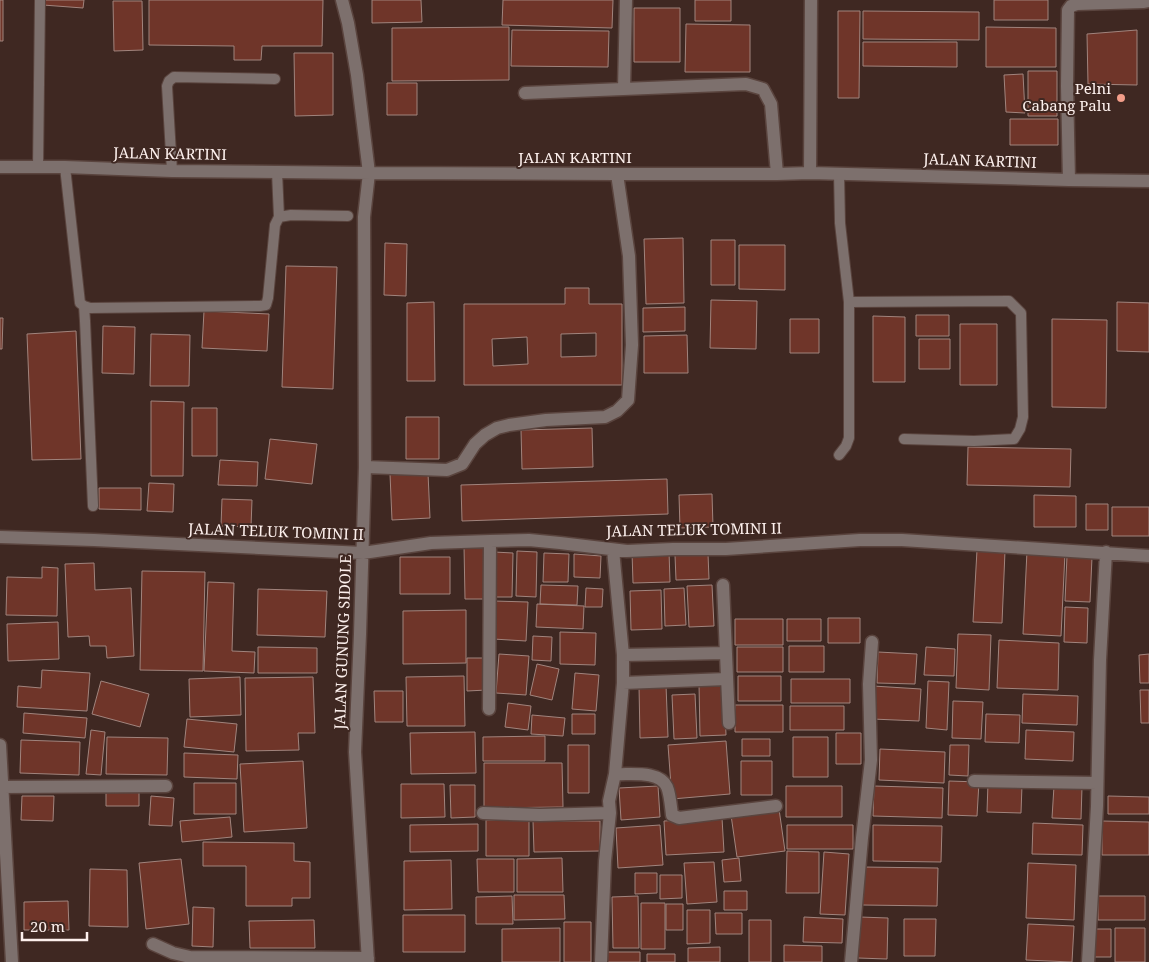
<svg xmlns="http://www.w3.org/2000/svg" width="1149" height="962" viewBox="0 0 1149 962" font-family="'Noto Serif',serif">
<rect width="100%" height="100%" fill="#3f2822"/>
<path fill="#6f3529" stroke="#a1847d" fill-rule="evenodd" d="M0,0H3V41H0Z
M44,0H84L83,8L43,5Z
M149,0H323L322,46H262L261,60H234V46L149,45Z
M372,0H421L422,22L372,23Z
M503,0H613L612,28L502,25Z
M695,0H731V21H695Z
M994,0H1048V20H994Z
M113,1H142L143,50L114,51Z
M634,8H680V62H634Z
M838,11H860L859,98H838Z
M863,11L979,12V40L863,39Z
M686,24L750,25V72H685Z
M509,27V80L392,81V28Z
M986,27L1056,28V67H986Z
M512,30L609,31L608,67L511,66Z
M1137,30V85L1088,84L1087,34Z
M863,42H957V67L863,66Z
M294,53H333V115L295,116Z
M1028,71H1057V116H1028Z
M1023,74L1025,113L1006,112L1004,75Z
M387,83H417V115H387Z
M1010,119H1058V145H1010Z
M683,238L684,303L646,304L644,239Z
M711,240H735V285H711Z
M385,243L407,244L406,296L384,295Z
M739,245H785V290L739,289Z
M286,266L337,267L333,389L282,387Z
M565,288H589V304H622V385H464V304H565ZM596,333V356L561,357V334ZM527,337L528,364L493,366L492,339Z
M711,300L757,301L756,349L710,348Z
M434,302L435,381H407V303Z
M1117,302L1149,303V352L1117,351Z
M685,307V331L643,332V308Z
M204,311L269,314L267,351L202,348Z
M916,315H949V336H916Z
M873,316L905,317V382H873Z
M0,318H3L2,349H0Z
M790,319H819V353H790Z
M1052,319L1107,320L1106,408L1052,407Z
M960,324H997V385H960Z
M103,326L135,327L134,374L102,373Z
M76,331L81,459L32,460L27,334Z
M151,334L190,335L189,386H150Z
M687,335L688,373H644V336Z
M919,339H950V369H919Z
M151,401L184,402L183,476H151Z
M192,408H217V456H192Z
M406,417H439V459H406Z
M592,428L593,467L522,469L521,430Z
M270,439L317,444L312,484L265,479Z
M968,447L1071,449L1070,487L967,485Z
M220,460L258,462L257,486L218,485Z
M428,473L430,518L392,520L390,474Z
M667,479L668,514L462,521L461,485Z
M149,483L174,484L173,512L147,511Z
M99,488H141V510L99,509Z
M712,494L713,527L680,528L679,495Z
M1034,495L1076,496V527H1034Z
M222,499L252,500L251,527L221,526Z
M1086,504H1108V530H1086Z
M1112,507H1149V536H1112Z
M489,545V599H465L464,546Z
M977,550L1005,551L1002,623L973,622Z
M517,551L537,552L536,597L516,596Z
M669,551L670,582L633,583L632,552Z
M1027,551L1065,553L1061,636L1023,634Z
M494,552L513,553L512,597H493Z
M544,553L569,554L568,582H543Z
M574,554L601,556L600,578L574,577Z
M708,554L709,579L676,580L675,555Z
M1067,556L1092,557L1090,602L1065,601Z
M400,557H450V594H400Z
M94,563L95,590L131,588L134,656L107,658L106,646H90L89,636L68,637L65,564Z
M42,567L58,568L57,616L6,615L7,577L42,578Z
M142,571L205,572L203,671L140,670Z
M208,582L234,583L232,651L255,652L254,673L204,671Z
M541,585L578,586L577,605L540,604Z
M712,585L714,626L689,627L687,586Z
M586,588L603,589L602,607H585Z
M684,588L686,625L665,626L664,589Z
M258,589L327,591L325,637L257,635Z
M661,590L662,629L631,630L630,591Z
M494,601L528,602L526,641L493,639Z
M537,604L584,606L583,629L536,627Z
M1065,607L1088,608L1087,643L1064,642Z
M466,610V663L403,664V611Z
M828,618H860V643H828Z
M735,619H783V645H735Z
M787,619H821V641H787Z
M58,622L59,659L8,661L7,624Z
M560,632L596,633L595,665L560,664Z
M958,634L991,635L989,690L956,688Z
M533,636L552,637L551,661L532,660Z
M999,640L1059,643L1058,690L997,688Z
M789,646H824V672H789Z
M258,647L317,648V673H258Z
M737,647H783V672H737Z
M926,647L955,649L954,676L924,675Z
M878,652L917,654L915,684L877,683Z
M499,654L529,656L526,695L496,693Z
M1149,654V683H1140L1139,655Z
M467,658H487V690L467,691Z
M537,664L559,669L552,700L530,695Z
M42,670L90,673L87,711L17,707L18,686L41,688Z
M575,673L599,675L596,711L572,709Z
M464,676L465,726H407L406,677Z
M738,676H781V701H738Z
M240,677L241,715L190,717L189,679Z
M313,677L315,733H298L299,750L246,751L245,678Z
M791,679H850V703H791Z
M101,681L149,694L140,727L92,714Z
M928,681L949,682L947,730L926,728Z
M724,683L726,735L700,736L699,684Z
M666,685L668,737L640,738L639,686Z
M873,686L921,689L919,721L872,719Z
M1140,690H1149V723H1141Z
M374,691H403V722H375Z
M695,694L697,738L674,739L672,695Z
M1023,694L1078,696L1077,725L1022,723Z
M953,701L983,702L981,739L952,738Z
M508,703L531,706L528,730L505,727Z
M735,705H783V732H735Z
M790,706H844V730H790Z
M24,713L87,718L85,738L23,733Z
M572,714H595V734H572Z
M986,714L1020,715L1019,743L985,742Z
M532,715L565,718L563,736L531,734Z
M187,719L237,724L234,752L184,747Z
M91,730L105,732L101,775L86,774Z
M1026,730L1074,732L1073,761L1025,759Z
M475,732L476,773L411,774L410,733Z
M836,733H861V764H836Z
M545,736V761H483V737Z
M107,737L168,738L167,775L106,774Z
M793,737H828V777H793Z
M742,739H770V756H742Z
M21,740L80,742L79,775L20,773Z
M726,741L730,794L672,799L668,745Z
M568,745H589V793H568Z
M950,745H969L968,776L949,775Z
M880,749L945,752L944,783L879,780Z
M184,753L238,755L237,779L184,777Z
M303,761L307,828L244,832L240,764Z
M741,761H772V795H741Z
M484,763H562L563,807L484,808Z
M949,781L979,782L977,816L948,815Z
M194,783H236V814H194Z
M988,783L1022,785L1021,813L987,812Z
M401,784H444L445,817L401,818Z
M450,785H475V817L451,818Z
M658,786L660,817L621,820L619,788Z
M786,786H842V817H786Z
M874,786L943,788L942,818L873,816Z
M1054,786L1082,787L1081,819L1052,818Z
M106,791H139V806H106Z
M22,796H54L53,821L21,820Z
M151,796L174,798L172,826L149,825Z
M1108,796L1149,797V814H1108Z
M779,809L785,851L737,857L731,815Z
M230,817L232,837L182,842L180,821Z
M722,818L724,852L666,855L664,821Z
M486,820H529V856H486Z
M533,821H600V851L534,852Z
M1102,821L1149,822V855H1102Z
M1033,823L1083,825L1082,855L1032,854Z
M478,824V851L410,852V825Z
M660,825L663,865L618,868L616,828Z
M787,825H853V849H787Z
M873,825L942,826L941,862L873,861Z
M203,842L294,843V861L310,862V898H292V906H246V866H203Z
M787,851L819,852V893H786Z
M824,852L849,854L845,915L820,914Z
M562,858L563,892H517V859Z
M739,858L741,881L724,882L722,860Z
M181,859L189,924L146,929L139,863Z
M477,859H514V892H478Z
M451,860L452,909L404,910V861Z
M714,862L717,902L687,904L684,863Z
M1028,863L1076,865L1074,920L1026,918Z
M862,867L938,868L937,906L862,905Z
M90,869L127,870L128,927L89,926Z
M635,873H657V893L635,894Z
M660,875H682V898L660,899Z
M724,891H747V910H724Z
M514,895H564L565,919L514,920Z
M512,896L513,924H476V897Z
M638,896L639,948H613L612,897Z
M1098,896H1145V920H1098Z
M68,901L69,930H24V902Z
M641,903H665V949H641Z
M666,904H683V930H666Z
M193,907L214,908L213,947L192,946Z
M687,910H710V943L687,944Z
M715,913H742V934H716Z
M403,915H465V952H403Z
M804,917L843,919L842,943L803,942Z
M860,917L888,918L887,959L858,958Z
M904,919H936L935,956H904Z
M314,920L315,948H250L249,921Z
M749,920H771V962H749Z
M564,922H591V962H564Z
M1028,924L1074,926L1072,962L1026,960Z
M560,928V962H502V929Z
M1115,928H1145V962H1115Z
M1092,929H1111V957H1092Z
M784,945L822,946V962H784Z
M720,947V962H688V948Z
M603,952H640V962H603Z
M647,954H675V962H647Z"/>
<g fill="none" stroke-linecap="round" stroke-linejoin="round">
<defs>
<path id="lane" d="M65,167L80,303L84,306L85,321L93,506
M38,168L40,0
M172,171L167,86L169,81L174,77L275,79
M277,172L279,217
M839,173L840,223L849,302V438L846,446L839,455
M849,302L1009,301L1021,313L1023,417L1020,429L1014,439L974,441L904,439
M84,306L90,308L260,306L266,305L268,298L275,225L279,217L291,215L348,216"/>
<path id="street" d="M342,0L348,23L357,75L369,173L364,217L365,467L360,634L355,752L368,962
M624,89L626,0
M525,93L746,84L763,89L771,104L777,174
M0,167H65L172,171L369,173L617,174H777L810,173L1069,180L1149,181
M810,173L811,0
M1069,180L1067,86L1068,10L1071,6L1077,4L1143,2L1149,1
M365,467L447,470L462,464L475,444L485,435L497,428L509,425L546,420L605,417L617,411L628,400L632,345L629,256L617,174
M0,537L94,540L363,553L431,543L490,541L529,540L560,543L627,551L673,549H726L860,540H902L1149,556
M723,585L729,723
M623,655L726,653
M623,683L727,679
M489,709L490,541
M0,745L12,962
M615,774C630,775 659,770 667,787C670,794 671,807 672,815L679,818L776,806
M974,781L1097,783
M0,787L166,786
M483,813L540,815L610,813
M153,944L173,953L190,957L368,958
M601,962L605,861L610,813L609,801L615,774L623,683V655L613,550
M851,962L862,838L871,760L869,684L872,642
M1088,962L1097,806L1100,660L1106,552"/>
</defs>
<use href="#lane" stroke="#5a443e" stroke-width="12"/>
<use href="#street" stroke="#5a443e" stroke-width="15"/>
<use href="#lane" stroke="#7d706d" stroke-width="10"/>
<use href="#street" stroke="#7d706d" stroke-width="12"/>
</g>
<circle fill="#f49e8a" stroke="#3f2822" stroke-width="2" cx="1121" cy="98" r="5"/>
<g text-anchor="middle" stroke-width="4" stroke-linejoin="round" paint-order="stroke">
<g font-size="15" fill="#fdf0ed" stroke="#3f2822" text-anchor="end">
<text x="1111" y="94">Pelni<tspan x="1111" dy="17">Cabang Palu</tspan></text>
</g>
<g font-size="15" fill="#fdf0ed" stroke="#3f2822">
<text transform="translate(170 154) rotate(1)" y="5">JALAN KARTINI</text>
<text x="575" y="163">JALAN KARTINI</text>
<text transform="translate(980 161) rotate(2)" y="5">JALAN KARTINI</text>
<text transform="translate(694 530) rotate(-1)" y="5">JALAN TELUK TOMINI II</text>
<text transform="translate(276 532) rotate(2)" y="5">JALAN TELUK TOMINI II</text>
<text transform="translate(343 642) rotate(-88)" y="5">JALAN GUNUNG SIDOLE</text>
</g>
</g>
<path d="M22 932v8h65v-8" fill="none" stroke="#fdf0ed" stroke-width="2.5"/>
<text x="30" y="932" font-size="15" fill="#fdf0ed" stroke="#3f2822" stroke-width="4" paint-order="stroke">20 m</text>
</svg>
